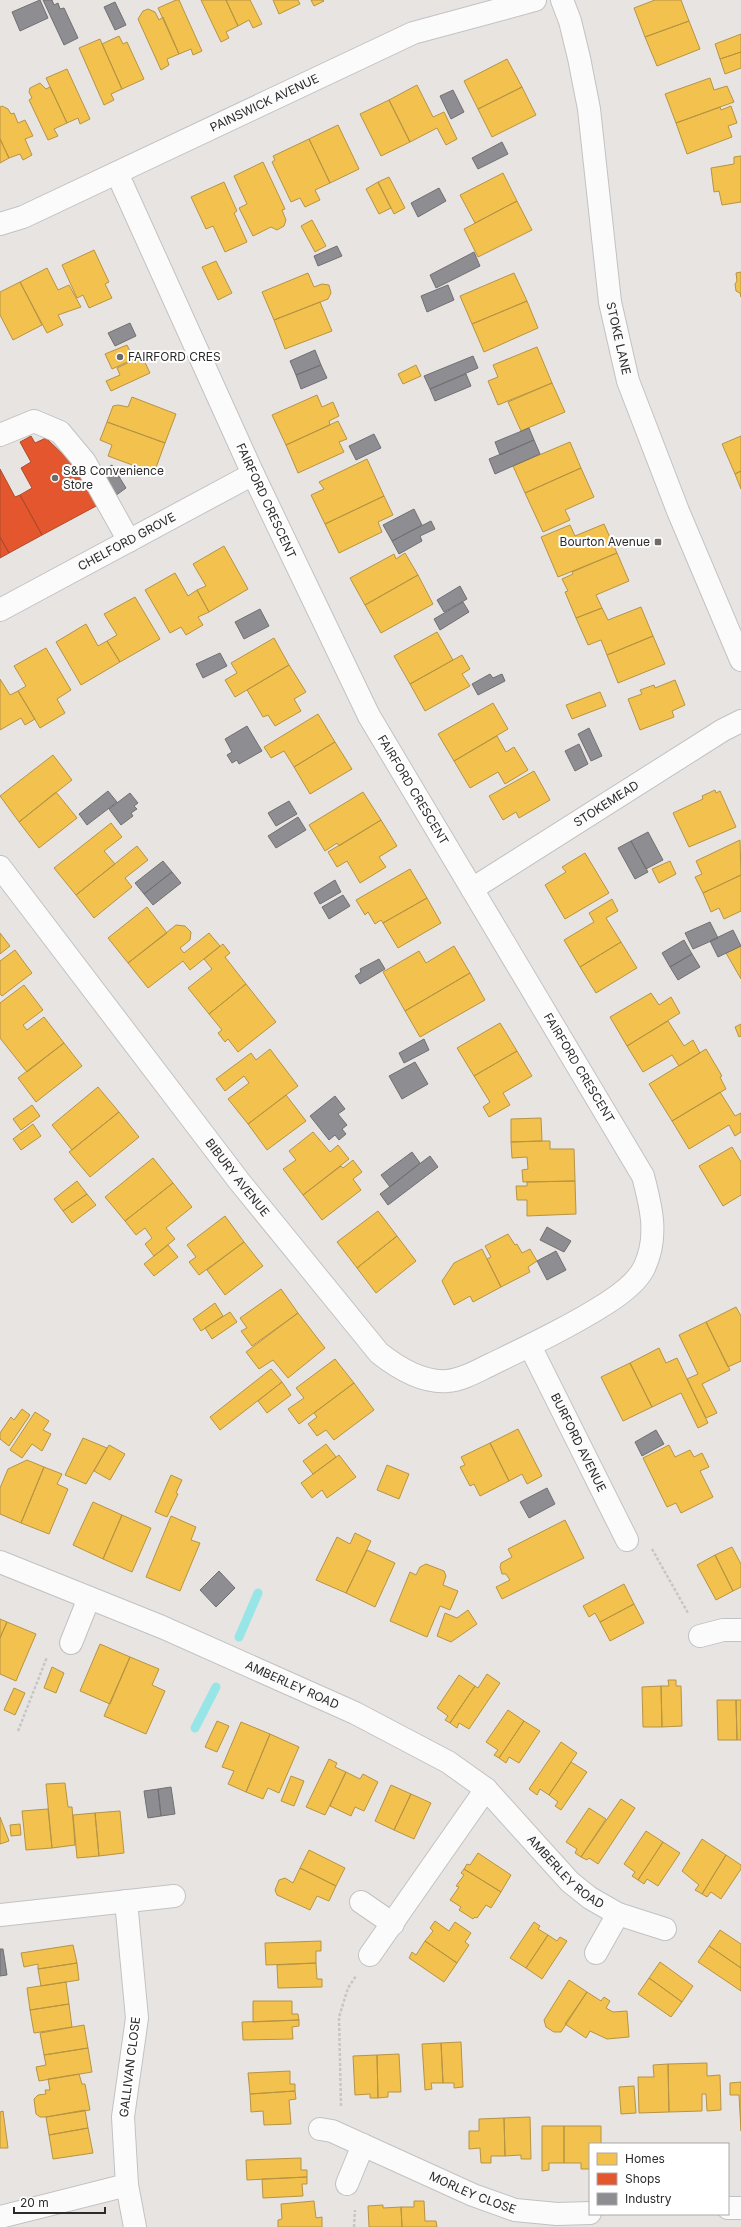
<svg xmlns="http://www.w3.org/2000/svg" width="741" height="2227" viewBox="0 0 741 2227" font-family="Inter,sans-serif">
<rect width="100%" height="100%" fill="#e8e4e2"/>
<path fill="#f2c14e" stroke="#b69444" d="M176,0H179L202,51L193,55L191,49L179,54L158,8Z
M201,0H226L238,26L226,32L229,38L221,42Z
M226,0H250L262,24L253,28L249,20L238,26Z
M273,0H298L300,4L279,14Z
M311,0H323L324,1L314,6Z
M655,0H681L689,21L645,37L634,8Z
M148,9L155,12L159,20L163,17L179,54L167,59L169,65L161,70L138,19L143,11Z
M689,21L700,49L657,66L645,37Z
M741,34V52L720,59L715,44Z
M119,36L123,44L127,42L144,79L122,89L102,44Z
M100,39L122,89L111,94L114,100L104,105L79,48Z
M741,52V68L725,74L720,59Z
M507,59L522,87L478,109L464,81Z
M67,69L90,119L80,124L78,118L67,123L46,78Z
M710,78L714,90L727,86L734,102L676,123L665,94Z
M40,83L46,89L50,87L67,123L54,129L58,136L48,140L29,100L32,98L29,92L30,88Z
M417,85L433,117L444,112L457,139L446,145L437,128L410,142L389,100Z
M522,87L536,115L492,137L478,109Z
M389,100L410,142L381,156L360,114Z
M2,106L8,109L11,114L14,113L18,123L25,120L33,136L25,139L32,155L23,160L20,154L9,158L0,139V107Z
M731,106L737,123L728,126L732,137L687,154L676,123L720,107L721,110Z
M338,125L359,169L330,183L309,139Z
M0,139L9,158L0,163Z
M309,139L330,183L315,190L320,200L305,207L300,198L291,202L272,162L275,160L273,156Z
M741,156V202L722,205L719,191L714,192L711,168L734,164V157Z
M263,162L285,209L282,210L286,220L284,226L277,230L271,227L253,236L239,208L247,204L234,176Z
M503,173L517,201L475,223L460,195Z
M389,177L405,208L394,214L378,182Z
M224,182L237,211L234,213L247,242L225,252L213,226L206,229L191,197Z
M378,182L391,208L379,214L366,189Z
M517,201L532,230L478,257L464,229Z
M312,220L326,246L315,252L301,226Z
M94,250L109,282L105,284L112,298L89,308L83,295L77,298L62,265Z
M216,261L232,293L218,300L202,267Z
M47,268L58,290L69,285L81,307L58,315L63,325L47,333L20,282Z
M741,272V297L740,293L736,291L735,284L737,281L736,273Z
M308,273L314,287L322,284L329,285L331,293L328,299L274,320L262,292Z
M514,273L527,301L472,324L460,296Z
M20,282L42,325L13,340L0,315V292Z
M527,301L538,328L484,352L472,324Z
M320,302L332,331L285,349L274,320Z
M127,345L134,359L112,369L105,354Z
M537,347L552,383L498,405L488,381L498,377L493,365Z
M142,356L150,373L111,391L106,381L120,375L117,368Z
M416,365L421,376L403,384L398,374Z
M552,383L565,412L521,431L508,402Z
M317,395L322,407L333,402L339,416L329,421L330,425L286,445L272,415Z
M132,397L176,414L165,443L107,422L113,406L118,405L128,407Z
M338,421L347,439L339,442L344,452L298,473L286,445Z
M107,422L165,443L154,473L108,456L112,445L100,440Z
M741,436V471L735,474L722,444Z
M570,442L581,468L525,493L513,466Z
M367,459L384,496L325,524L311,495L324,489L319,482Z
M581,468L594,497L565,510L570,520L543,532L525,493Z
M741,471V489L735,474Z
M384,496L393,515L378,522L382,532L339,553L325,524Z
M604,524L617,553L558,577L541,537L570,525L575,536Z
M224,546L248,589L209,612L197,590L206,586L193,564Z
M405,553L418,575L365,605L350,578L394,554L396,559Z
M617,553L629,581L596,595L602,608L576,618L565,592L568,591L562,579L573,574L572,572Z
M175,573L188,596L197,590L209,612L198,617L203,625L186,635L181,627L170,633L145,590Z
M418,575L433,604L381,633L365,605Z
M135,597L160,639L120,662L107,641L117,635L104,614Z
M641,607L653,636L607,655L601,640L588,645L576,618L602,608L608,620Z
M86,624L98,646L107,641L120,662L81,685L56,642Z
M437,632L453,660L410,684L394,656Z
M653,636L665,664L618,683L607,655Z
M274,638L289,665L235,697L225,680L237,673L231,663Z
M46,648L71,690L57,699L65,713L40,728L18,691L26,686L14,666Z
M462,655L470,669L462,674L470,686L425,711L410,684Z
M289,665L306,692L294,699L301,711L275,726L268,715L263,717L247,690Z
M0,679L10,695L18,691L35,719L25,725L21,718L0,730Z
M675,680L685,705L672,711L674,717L640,730L628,699L642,694L640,690L654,685L655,688Z
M600,692L606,706L572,719L566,705Z
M493,703L508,729L454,761L438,734Z
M318,714L335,742L294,767L284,751L271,758L264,747Z
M497,736L506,752L514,747L528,770L505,784L498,772L470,788L454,761Z
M335,742L352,769L310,794L294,767Z
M53,755L72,780L19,822L0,796Z
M534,771L550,800L519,818L516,812L503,820L489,796Z
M715,790L716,793L720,791L736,827L689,847L673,813L703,799L702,796Z
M56,792L77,818L39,848L19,822Z
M363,792L381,820L339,846L337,843L325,851L309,825Z
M381,820L397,846L379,857L386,867L360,883L347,861L337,867L328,852Z
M111,823L122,837L104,851L115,864L76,895L54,868Z
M740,840L741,875L703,893L695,877L702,874L696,861Z
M137,846L148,860L125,878L132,887L94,918L76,895Z
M585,853L609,893L565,919L545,885L566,872L562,867Z
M670,861L676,874L659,883L652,869Z
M410,869L427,898L383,923L381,920L375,924L368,912L365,915L356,900Z
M741,875V911L724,919L719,908L711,912L703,893Z
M427,898L441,923L398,948L383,923Z
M612,899L618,911L606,918L621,942L580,967L564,940L594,922L589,913Z
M147,907L167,933L128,963L108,938Z
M176,925L185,926L191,932L190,940L180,948L184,953L209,933L220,946L190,970L183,961L148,988L128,963Z
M0,933L10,946L0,954Z
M621,942L637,968L596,993L580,967Z
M223,944L230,953L225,957L246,984L209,1014L188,988L212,969L204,959Z
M454,946L470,973L405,1011L383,972L419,951L426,963Z
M741,946V979L726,953Z
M15,950L32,973L2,996L0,994V961Z
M470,973L485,1000L420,1037L405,1011Z
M246,984L276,1022L238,1052L228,1039L225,1042L218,1033L222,1030L209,1014Z
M24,985L43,1010L23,1025L27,1030L44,1017L64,1043L27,1072L0,1038V1003Z
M651,993L659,1005L671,997L680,1013L627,1046L610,1017Z
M668,1021L684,1046L693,1040L700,1053L679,1066L672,1055L643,1072L627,1046Z
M500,1023L517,1051L474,1076L457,1048Z
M741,1024V1036L739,1037L735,1027Z
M64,1043L82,1066L36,1102L18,1078Z
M270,1049L298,1086L248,1124L228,1099L249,1083L244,1076L225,1091L216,1079L251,1053L256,1060Z
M706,1049L722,1076L720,1077L726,1089L672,1121L649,1084Z
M517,1051L532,1076L503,1093L510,1105L489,1117L483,1107L490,1102L474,1076Z
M98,1087L119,1112L72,1150L52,1125Z
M720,1092L735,1116L741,1113V1132L735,1136L729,1125L689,1149L672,1121Z
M286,1095L306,1121L267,1150L248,1124Z
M32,1105L40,1116L21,1130L13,1119Z
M119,1112L139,1137L90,1177L69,1152Z
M541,1118L542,1141L511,1142V1119Z
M33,1124L41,1136L21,1150L13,1139Z
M313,1132L330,1152L338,1145L349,1159L303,1195L283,1169L296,1160L289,1151Z
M542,1141H550V1149H574L575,1181L523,1182L522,1170L528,1169L527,1157L512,1158L511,1142Z
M732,1147L741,1162V1195L723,1206L699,1166Z
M153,1158L173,1183L125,1221L105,1197Z
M353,1160L362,1172L353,1179L361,1190L322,1220L303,1195L341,1166L343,1168Z
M77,1181L87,1194L63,1211L54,1199Z
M575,1181L576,1214L527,1216V1200H517L516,1186H527V1182Z
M173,1183L192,1207L166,1228L175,1239L154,1256L145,1244L152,1238L145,1228L136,1235L125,1221Z
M87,1194L96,1205L72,1223L63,1211Z
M378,1211L397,1236L357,1268L337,1242Z
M225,1216L244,1242L199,1275L189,1262L196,1257L187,1245Z
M508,1234L515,1245L517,1244L522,1253L530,1249L537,1261L528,1267L530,1272L501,1287L487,1259L491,1257L485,1246Z
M397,1236L416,1261L376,1293L357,1268Z
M244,1242L263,1266L225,1295L207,1270Z
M168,1245L178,1257L154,1276L144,1264Z
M482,1249L501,1287L473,1302L470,1296L454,1305L442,1281L454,1263Z
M281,1289L298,1313L252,1346L241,1331L247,1328L240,1318Z
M215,1303L223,1316L201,1331L193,1319Z
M736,1307L741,1316V1361L728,1367L706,1322Z
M230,1312L237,1322L212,1339L205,1328Z
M298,1313L325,1348L288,1378L273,1360L259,1369L246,1352Z
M706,1322L730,1370L702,1384L717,1413L706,1418L687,1379L698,1374L679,1335Z
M659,1348L666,1363L677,1358L708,1423L698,1428L681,1393L652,1407L630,1363Z
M335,1359L354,1383L299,1424L288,1409L304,1398L296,1388Z
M630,1363L652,1407L623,1421L601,1377Z
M271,1369L282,1382L220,1430L210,1417Z
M282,1382L291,1395L267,1413L258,1401Z
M354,1383L374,1410L334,1440L326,1430L317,1436L308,1424L317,1417L314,1413Z
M22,1409L30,1415L9,1446L0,1439V1433L11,1417L14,1420Z
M35,1412L49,1421L43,1430L51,1434L42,1451L32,1444L22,1458L10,1450Z
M518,1429L542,1476L527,1484L522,1474L509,1481L490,1443Z
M83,1438L107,1448L86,1484L65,1475Z
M490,1443L509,1481L480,1496L474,1484L470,1486L460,1467L465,1465L461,1457Z
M326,1444L336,1457L313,1474L303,1461Z
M109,1445L125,1454L110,1480L94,1471Z
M669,1445L675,1457L690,1450L694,1457L702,1453L709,1467L700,1471L713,1497L681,1513L676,1503L667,1507L643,1458Z
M339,1455L356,1477L327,1498L322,1490L312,1498L301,1483Z
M27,1460L44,1467L21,1523L0,1514V1488L8,1469Z
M387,1465L409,1474L399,1499L377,1490Z
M44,1467L62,1474L57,1484L68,1489L49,1534L21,1523Z
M171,1475L182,1480L176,1493L178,1494L167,1517L155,1512Z
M93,1502L122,1515L103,1559L73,1545Z
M122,1515L151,1528L132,1572L103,1559Z
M171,1516L196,1527L191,1540L200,1543L180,1591L146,1577Z
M565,1520L584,1558L502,1599L496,1587L510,1580L506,1574H502L500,1567L501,1563L512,1557L508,1549Z
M355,1533L371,1541L346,1593L316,1580L337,1537L350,1544Z
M732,1547L741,1564V1587L733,1591L715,1555Z
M367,1550L395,1563L375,1607L346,1593Z
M715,1555L733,1591L716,1600L697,1565Z
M426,1564L444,1571L446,1576L443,1585L458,1591L450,1610L440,1606L427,1637L390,1621L410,1572L416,1575L420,1567Z
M624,1584L634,1604L600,1622L595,1613L589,1617L583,1606Z
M634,1604L644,1623L610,1641L600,1622Z
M468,1610L477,1624L451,1642L437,1636L445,1613L457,1618Z
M0,1619L7,1622L0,1638Z
M7,1622L36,1634L16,1681L0,1674V1638Z
M100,1644L130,1657L110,1704L80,1691Z
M130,1657L159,1669L152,1685L165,1691L146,1734L104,1716Z
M52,1667L64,1673L56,1693L44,1688Z
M487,1674L500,1683L469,1729L459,1723L457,1728L450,1723L475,1686L478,1688Z
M459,1675L475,1686L450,1723L445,1720L448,1716L437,1708Z
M668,1680H676V1686H681L682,1726L662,1727L661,1686H669Z
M661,1686L662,1727H643L642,1687Z
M14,1688L25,1693L15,1715L4,1710Z
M717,1700H736L737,1740H718Z
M736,1700H741V1740H737Z
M508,1710L524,1721L499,1758L494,1755L498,1750L486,1742Z
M217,1721L229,1726L217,1752L205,1747Z
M524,1721L540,1731L519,1763L509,1757L506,1763L499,1758Z
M241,1722L270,1734L246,1792L228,1784L234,1771L222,1767Z
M270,1734L299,1747L279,1793L268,1788L263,1799L246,1792Z
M561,1742L577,1753L549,1795L540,1789L537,1795L529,1789Z
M329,1759L337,1763L335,1767L346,1772L325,1815L306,1807Z
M571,1762L587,1772L561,1810L555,1806L558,1802L549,1795Z
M346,1772L360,1779L363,1774L378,1782L364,1811L355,1807L351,1816L330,1806Z
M291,1776L304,1781L294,1806L281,1801Z
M65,1783L68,1807H72L75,1845L52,1848L46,1784Z
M391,1785L411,1794L394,1830L375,1821Z
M411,1794L431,1803L414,1839L394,1830Z
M621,1799L635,1808L598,1864L589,1858L587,1860L581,1857Z
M589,1808L606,1819L581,1857L575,1853L577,1849L566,1842Z
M48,1809L52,1848L26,1850L22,1811Z
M120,1811L124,1853L99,1856L95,1813Z
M95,1813L99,1856L77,1858L73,1815Z
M0,1817L9,1841L0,1844Z
M20,1824L21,1835L11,1836L10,1825Z
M646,1831L663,1842L638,1880L632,1876L635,1872L624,1864Z
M702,1839L726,1855L702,1894L695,1890L699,1885L682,1871Z
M663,1842L680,1853L658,1886L647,1879L644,1884L638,1880Z
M309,1850L345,1868L336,1886L300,1868Z
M478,1853L511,1875L501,1892L464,1869L467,1864L470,1865Z
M726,1855L741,1865V1869L721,1899L711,1892L707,1897L702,1894Z
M300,1868L336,1886L329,1901L317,1896L310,1910L277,1895L275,1890L279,1880L285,1878L293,1883Z
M464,1869L501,1892L491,1908L486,1905L477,1918L475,1917L473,1919L459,1910L461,1907L450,1900L459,1887L456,1886L464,1875L461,1873Z
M435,1921L449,1931L455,1922L471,1933L465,1942L469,1945L457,1963L425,1941L433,1931L430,1928Z
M534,1922L540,1926L538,1929L548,1935L526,1968L510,1958Z
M720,1930L741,1944V1968L709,1946Z
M548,1935L557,1941L560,1937L567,1941L542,1979L526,1968Z
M321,1941V1951H316V1963L266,1965L265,1943Z
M425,1941L457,1963L444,1982L409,1958L412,1952L416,1955Z
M73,1945L77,1963L38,1969V1964L24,1967L21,1953Z
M709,1946L741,1968V1991L698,1962Z
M660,1962L693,1986L682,2002L649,1978Z
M77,1963L79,1980L41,1986L38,1969Z
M316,1963L317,1979H322V1987L278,1988L277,1965Z
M649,1978L682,2002L671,2017L638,1994Z
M569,1980L587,1992L561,2032H554L546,2027L544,2020Z
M66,1982L69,2004L30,2010L27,1988Z
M587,1992L601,2001L604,1997L610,2001L606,2008L613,2012L627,2011L629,2037L607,2039L590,2031L586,2038L565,2024Z
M253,2001H292V2014H298L299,2020L253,2022Z
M69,2004L72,2027L34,2033L30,2010Z
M299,2020V2026L292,2027L293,2039L243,2040L242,2022Z
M84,2025L88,2048L44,2055L40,2033Z
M461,2042L463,2087L454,2088V2083H443L441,2043Z
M441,2043L443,2083H431L432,2089L425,2090L422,2044Z
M88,2048L92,2072L39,2081L36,2067L46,2065L44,2055Z
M399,2054L401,2092H388V2097L378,2098L377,2055Z
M377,2055L378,2098H370V2094L355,2095L353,2056Z
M707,2063V2076L720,2075L721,2110L707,2111L706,2094H702V2111L669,2112L668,2064Z
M668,2064L669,2112L639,2113L638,2077H654L653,2065Z
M290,2071V2084H295V2091L250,2094L248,2073Z
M79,2074L82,2084H85L90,2110L46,2117H40L36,2114L34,2099L38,2095L46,2094L45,2090H50L48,2079Z
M741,2082V2131L739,2095H730V2083Z
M634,2086L636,2113L621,2114L619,2087Z
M295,2091L296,2099L289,2100L291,2124L264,2125L263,2111L251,2112L250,2094Z
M85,2110L88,2128L49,2135L46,2117Z
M3,2111L8,2148H0V2112Z
M530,2117L531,2159H521V2155L505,2156L504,2118Z
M504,2118L505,2156H491V2163H481L480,2148L469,2149V2131H479V2119Z
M542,2126H564V2163H549V2170L542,2171Z
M564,2126H601V2144H590V2169H581V2163H564Z
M88,2128L93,2153L53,2159L49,2135Z
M301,2158V2170H307V2177L247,2180L246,2160Z
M307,2177V2184H302L303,2196L263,2198L262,2179Z
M314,2201L316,2218L322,2217V2227H278V2220L282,2219L281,2204Z
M414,2201H424L425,2221H436L437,2227H402L401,2207H414Z
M383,2205V2208L401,2207L402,2227H369L368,2206Z"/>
<path fill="#e4572e" stroke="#ac4a2d" d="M31,436L35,443L46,438L75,466L98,505L42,535L20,495L32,488L21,468L31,462L20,442Z
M0,469L15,497L20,495L42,535L9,553L0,537Z
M0,537L9,553L0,558Z"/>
<path fill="#8d8d92" stroke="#707073" d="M40,0L48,18L20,31L12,12Z
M43,0H52L54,5L58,3L60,9L64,8L78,38L64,45Z
M115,2L126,25L115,30L104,7Z
M453,90L464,112L451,119L440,96Z
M502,142L508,154L478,169L472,158Z
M439,188L446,201L418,217L411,203Z
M337,246L342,256L318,266L314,256Z
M474,252L480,266L436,288L430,275Z
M448,285L454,300L427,312L421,296Z
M130,323L136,336L115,346L108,333Z
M315,350L321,365L296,375L290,361Z
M473,356L478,368L430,389L424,376Z
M321,365L327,378L301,389L296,375Z
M466,374L471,386L435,401L430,389Z
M529,428L534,440L500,455L495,442Z
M374,434L381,448L356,460L349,446Z
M534,440L540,454L495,474L489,459Z
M112,465L126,488L115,496L100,472Z
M414,509L422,525L392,541L383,525Z
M431,521L435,529L420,536L422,541L399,554L392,541Z
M460,586L467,599L444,612L437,600Z
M463,602L469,612L440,630L434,619Z
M260,609L269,626L244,639L235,622Z
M220,653L227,666L203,678L196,664Z
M490,674L493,678L502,674L505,681L478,695L472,684Z
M247,726L262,751L239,764L237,760L232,763L227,755L232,752L225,739Z
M589,728L602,756L591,761L578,734Z
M579,744L588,764L575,771L565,751Z
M108,791L117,802L87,825L79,814Z
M130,793L138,803L134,806L137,809L131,813L133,816L121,825L109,809Z
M289,801L297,814L276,826L268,813Z
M298,817L306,830L276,848L268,836Z
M648,832L663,860L646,869L631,841Z
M631,841L648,872L635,879L618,848Z
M163,861L172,872L144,894L135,883Z
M172,872L181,883L153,905L144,894Z
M335,880L341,892L320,904L314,893Z
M343,895L350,906L329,919L322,907Z
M710,922L718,938L693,949L685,933Z
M733,930L741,946L718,957L710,941Z
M684,940L692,954L670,967L662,953Z
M692,954L700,967L678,980L670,967Z
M379,959L385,969L360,984L355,976L361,972L360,969Z
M424,1039L429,1050L404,1063L399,1053Z
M415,1062L428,1084L402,1099L389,1076Z
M335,1096L345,1109L338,1114L347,1125L342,1129L346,1134L339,1140L335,1135L329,1140L310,1116Z
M412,1152L420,1163L390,1187L381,1175Z
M430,1156L438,1167L388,1205L380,1194Z
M547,1227L571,1241L564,1252L540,1240Z
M556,1251L566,1270L547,1280L537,1261Z
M656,1430L664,1444L642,1456L635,1442Z
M547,1488L555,1504L529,1518L520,1502Z
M219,1571L235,1588L216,1607L200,1590Z
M171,1787L175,1814L161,1816L158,1789Z
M158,1789L161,1816L148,1818L144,1791Z
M0,1949H3L7,1975L0,1976Z"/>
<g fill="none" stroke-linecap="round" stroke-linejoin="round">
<path stroke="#98e5e8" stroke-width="9" d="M239,1637L258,1593
M195,1728L216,1687"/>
<defs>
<g id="minor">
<path id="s1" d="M562,0L570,21L579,58L589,109L610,302L628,381L678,511L741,660"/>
<path id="s2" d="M0,224L23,217L413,33L535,0"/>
<path d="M0,435L34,421L60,432L85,462L129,541"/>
<path id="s3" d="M0,610L253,474"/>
<path id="s4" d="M0,867L239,1181L379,1353C398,1368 422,1383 447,1381C463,1380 479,1370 492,1364C531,1345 571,1326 607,1303C621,1294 637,1282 644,1268C659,1237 651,1206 643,1176L369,716L253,474L117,173"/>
<path id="s5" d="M472,889L723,730L741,721"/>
<path id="s6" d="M530,1346L627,1540"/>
<path id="s7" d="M0,1562L162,1627L355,1713L448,1762L486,1789L570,1882L590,1898L618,1914L665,1929"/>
<path d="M700,1636L723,1630H741"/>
<path d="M71,1643L89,1598"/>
<path d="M126,1901L137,2018L123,2117L127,2185L135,2227"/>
<path d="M361,1902L393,1924"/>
<path d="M0,1915L174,1896"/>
<path d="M596,1953L618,1914"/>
<path d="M370,1955L486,1789"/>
<path id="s8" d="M320,2129L332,2131L473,2195L515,2210L557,2214L590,2213"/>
<path d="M347,2184L363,2145"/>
<path d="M728,2208H741"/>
<path d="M0,2217L127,2185"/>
</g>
</defs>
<use href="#minor" stroke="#c2c2c3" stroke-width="24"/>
<path stroke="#c6c6c6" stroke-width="2.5" stroke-dasharray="3 2" stroke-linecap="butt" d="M652,1549L688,1613
M18,1731L47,1657
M341,2106L339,2017L348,1988L356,1976
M354,2227L355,2210"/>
<use href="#minor" stroke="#fcfbfb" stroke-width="22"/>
</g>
<g fill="#6d6c6b" stroke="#fff" stroke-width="1.5">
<circle cx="120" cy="357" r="4"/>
<circle cx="55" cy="478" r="4"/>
<rect x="654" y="538" width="8" height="8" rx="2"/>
</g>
<g text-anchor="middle" stroke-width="4" stroke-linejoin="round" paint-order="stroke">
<g font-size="12" fill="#2b2b2b" stroke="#fff">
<text dy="4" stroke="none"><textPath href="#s2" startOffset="291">PAINSWICK AVENUE</textPath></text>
<text dy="4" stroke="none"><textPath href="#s1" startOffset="344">STOKE LANE</textPath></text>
<text transform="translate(266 501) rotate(65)" y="4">FAIRFORD CRESCENT</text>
<text dy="4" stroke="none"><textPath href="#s3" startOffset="144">CHELFORD GROVE</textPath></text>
<text transform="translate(413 790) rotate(59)" y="4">FAIRFORD CRESCENT</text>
<text dy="4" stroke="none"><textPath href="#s5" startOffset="159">STOKEMEAD</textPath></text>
<text transform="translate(579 1068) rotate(59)" y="4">FAIRFORD CRESCENT</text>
<text dy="4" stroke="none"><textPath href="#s4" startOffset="391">BIBURY AVENUE</textPath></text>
<text dy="4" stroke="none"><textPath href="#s6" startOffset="108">BURFORD AVENUE</textPath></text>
<text dy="4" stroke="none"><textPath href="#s7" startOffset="317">AMBERLEY ROAD</textPath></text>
<text dy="4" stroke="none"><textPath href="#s7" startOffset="653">AMBERLEY ROAD</textPath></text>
<text transform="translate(130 2067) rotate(-83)" y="4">GALLIVAN CLOSE</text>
<text dy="4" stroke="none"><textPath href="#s8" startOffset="166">MORLEY CLOSE</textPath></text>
</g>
<g font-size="12" fill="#2b2b2b" stroke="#fff" text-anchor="start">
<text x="128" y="361">FAIRFORD CRES</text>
<text x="63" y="475">S&amp;B Convenience<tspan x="63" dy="14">Store</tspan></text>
<text x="650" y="546" text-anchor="end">Bourton Avenue</text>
</g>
</g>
<rect x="589" y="2143" width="140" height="72" fill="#ffffff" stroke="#aaaaaa"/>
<rect x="597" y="2153" width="20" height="12" fill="#f2c14e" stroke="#aaaaaa"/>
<text x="625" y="2163" font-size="12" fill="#2b2b2b">Homes</text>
<rect x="597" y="2173" width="20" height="12" fill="#e4572e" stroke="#aaaaaa"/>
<text x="625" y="2183" font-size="12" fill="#2b2b2b">Shops</text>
<rect x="597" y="2193" width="20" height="12" fill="#8d8d92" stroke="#aaaaaa"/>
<text x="625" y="2203" font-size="12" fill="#2b2b2b">Industry</text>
<path d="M14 2207v6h91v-6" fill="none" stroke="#2b2b2b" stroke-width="2"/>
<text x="20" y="2207" font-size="12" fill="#2b2b2b" stroke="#ffffff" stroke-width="3" paint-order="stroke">20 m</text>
</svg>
